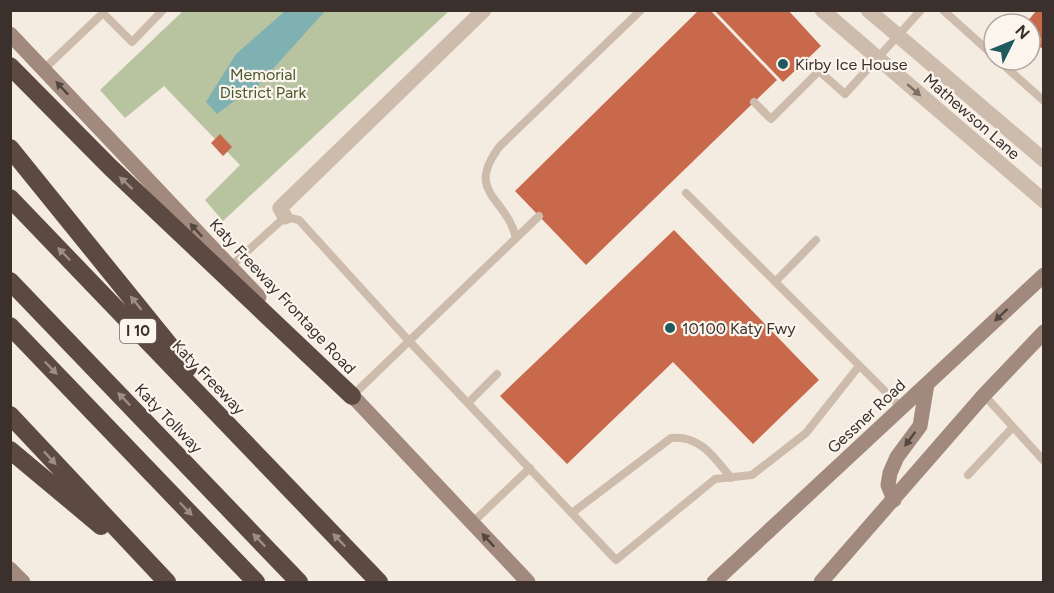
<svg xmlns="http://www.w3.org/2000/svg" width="1054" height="593" viewBox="0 0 1054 593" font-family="Figtree,sans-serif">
<rect width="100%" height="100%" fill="#f4ebe1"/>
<path fill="#b8c4a0" d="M183,11H449L223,221L205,200L240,165L164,86L125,118L100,90Z"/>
<path fill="#7fb0b2" d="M285,11H325L253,91L249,90L217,114L206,102L236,54Z"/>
<path fill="#c8694b" d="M699,10H710L777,80L586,265L515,191Z
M714,10H788L821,46L783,82Z
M1037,10H1044V50L1036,44L1041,39L1030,30V24H1025Z
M220,134L232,147L223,156L211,143Z
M674,230L819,380L753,444L673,362L567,464L500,396Z"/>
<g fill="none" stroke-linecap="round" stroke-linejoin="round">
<path stroke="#cdbbac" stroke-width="8" d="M943,10L994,56
M998,60L1044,101
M44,69L103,13L132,42L163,10
M754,102L771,119L819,71L845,94L921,10
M686,193L901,407
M516,238C506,196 464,193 500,146L641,10
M230,267L285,217L299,220L409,341L616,560L715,479L752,475L806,433L859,366
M775,282L816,240
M984,395L1044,461
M352,396L539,216
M468,403L497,374
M968,475L1013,427
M572,513L671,438C700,435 714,457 731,478
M472,523L530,468"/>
<path stroke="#cdbbac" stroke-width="15" d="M822,10L1044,201
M868,10L1044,160
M285,217L280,208L484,10"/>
<path stroke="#a18a7d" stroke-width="15" d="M10,34L259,297
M345,388L528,582
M894,500L888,485L890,473L897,457L920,426L927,384
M10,569L23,582
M714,582L1044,275
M821,582L984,395L1044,332"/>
<path stroke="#5c4a42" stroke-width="18" d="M10,66L110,167L352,396
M10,148L188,368
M10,198L379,582
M10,281L299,582
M10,326L256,582
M10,415L167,582
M10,450L101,526"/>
</g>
<defs><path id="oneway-solid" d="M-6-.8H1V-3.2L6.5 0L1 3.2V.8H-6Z" transform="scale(1.5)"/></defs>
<g fill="#544640">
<use href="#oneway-solid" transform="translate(62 88) rotate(-133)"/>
<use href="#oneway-solid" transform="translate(196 230) rotate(-133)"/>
<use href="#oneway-solid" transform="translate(1001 315) rotate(137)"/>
<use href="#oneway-solid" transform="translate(910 439) rotate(126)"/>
<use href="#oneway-solid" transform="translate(488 540) rotate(-133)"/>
</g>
<use fill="#7d6f65" href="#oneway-solid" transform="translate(914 90) rotate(41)"/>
<g fill="#9c8e87">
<use href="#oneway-solid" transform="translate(126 183) rotate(-137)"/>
<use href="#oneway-solid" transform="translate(64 254) rotate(-134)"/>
<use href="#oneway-solid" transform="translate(136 303) rotate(-129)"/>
<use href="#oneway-solid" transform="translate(51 368) rotate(46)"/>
<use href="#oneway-solid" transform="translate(124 399) rotate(-134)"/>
<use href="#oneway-solid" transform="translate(50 458) rotate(47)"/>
<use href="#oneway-solid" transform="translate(186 509) rotate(46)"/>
<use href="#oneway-solid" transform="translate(259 540) rotate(-134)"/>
<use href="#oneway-solid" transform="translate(339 540) rotate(-134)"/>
</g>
<g fill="#1f5a5e" stroke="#fbf5ee" stroke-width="2">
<circle cx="783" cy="64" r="6"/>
<circle cx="670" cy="328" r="6"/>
</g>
<g text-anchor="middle" stroke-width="4.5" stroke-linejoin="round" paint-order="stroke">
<rect fill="#fbf5ee" stroke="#756b66" stroke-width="1.5" x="120" y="319" width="36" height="24" rx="4.5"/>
<g font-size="15" font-weight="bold" fill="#3b302b">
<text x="138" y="336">I 10</text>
</g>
<g font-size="16" fill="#3b302b" stroke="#fbf5ee" text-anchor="start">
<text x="795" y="70">Kirby Ice House</text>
<text x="682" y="334">10100 Katy Fwy</text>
</g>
<g font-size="16" fill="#4a5a2e" stroke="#fbf5ee">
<text x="263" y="80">Memorial<tspan x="263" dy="18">District Park</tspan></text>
</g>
<g font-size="16" fill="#3b302b" stroke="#fbf5ee">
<text transform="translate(972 116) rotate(41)" y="6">Mathewson Lane</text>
<text transform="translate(283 296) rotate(47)" y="6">Katy Freeway Frontage Road</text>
<text transform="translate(209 377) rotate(46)" y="6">Katy Freeway</text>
<text transform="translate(866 416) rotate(-43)" y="6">Gessner Road</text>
<text transform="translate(169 418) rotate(46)" y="6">Katy Tollway</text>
</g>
</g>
<rect width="1054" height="593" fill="none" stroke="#3b302b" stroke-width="24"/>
<g transform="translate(1012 42) rotate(47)"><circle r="28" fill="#fbf5ee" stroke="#aea6a0" stroke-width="1.5"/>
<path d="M0-4.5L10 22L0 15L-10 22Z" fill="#1f5a5e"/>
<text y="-9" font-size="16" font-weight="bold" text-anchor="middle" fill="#3b302b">N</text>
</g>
</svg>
